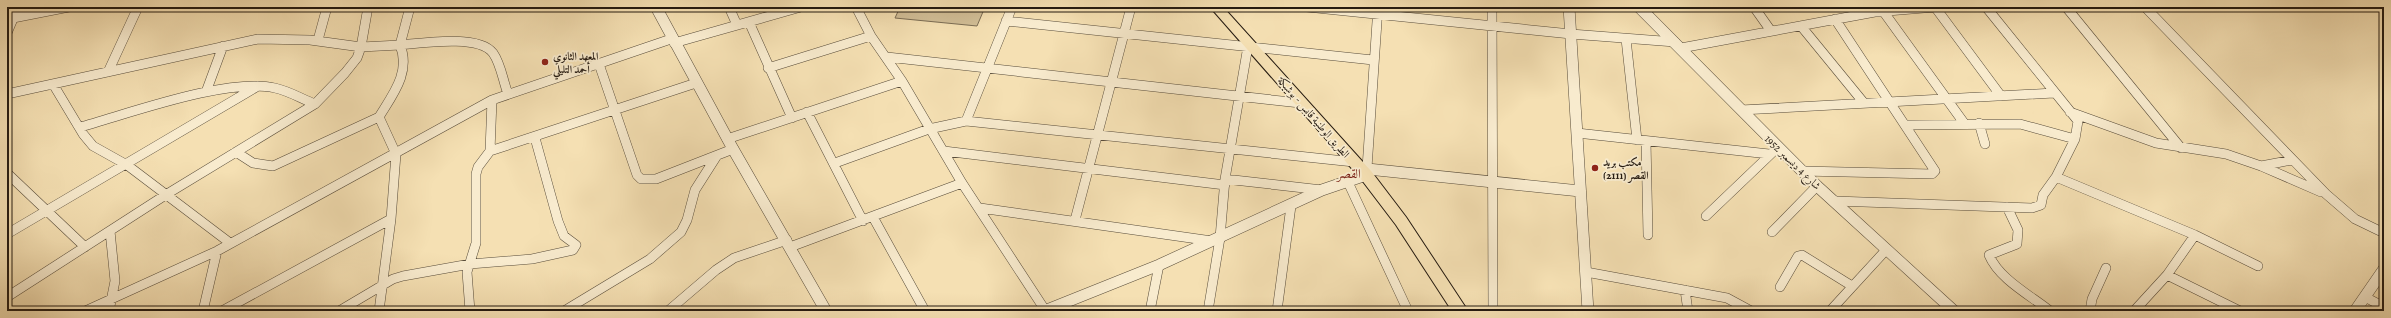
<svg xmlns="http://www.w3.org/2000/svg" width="2391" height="318" viewBox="0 0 2391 318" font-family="Alegreya,Amiri,serif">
<rect width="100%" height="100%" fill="#f5e0b3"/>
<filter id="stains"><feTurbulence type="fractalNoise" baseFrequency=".005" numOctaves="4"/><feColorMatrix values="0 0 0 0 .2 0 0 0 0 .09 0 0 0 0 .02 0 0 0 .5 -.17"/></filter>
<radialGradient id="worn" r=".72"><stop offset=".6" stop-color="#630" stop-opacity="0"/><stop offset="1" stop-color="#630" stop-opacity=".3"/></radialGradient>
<path fill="#d1be97" stroke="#7a6c54" d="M900,7H985L977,26L895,18Z"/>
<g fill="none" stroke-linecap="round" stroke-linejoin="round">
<defs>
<path id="minor" d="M368,7L361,47L400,45L410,7
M729,7L737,25
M856,7L871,36L902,81L962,183L1045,310
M1307,7L1571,34L1675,42
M1492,7L1493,311
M1754,7L1771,31
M1935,7L2001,96
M1986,7L2078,121L2075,139L2056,177
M2066,7L2181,148
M2145,7L2326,194L2355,219L2384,233
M1642,10L1654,7
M1883,11L1964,123
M13,18L69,7
M1006,21L1373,60
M749,22L792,118
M1801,26L1864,103
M7,33L18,7
M1626,39L1637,140
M318,40L327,7
M674,43L801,7
M1681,48L1875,12L1936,7
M887,57L1300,103
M599,64L637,175L641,179H656L733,149
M768,68L871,36
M108,72L138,7
M53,84L83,134L93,146L127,165L230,243
M206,92L223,46
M7,94L258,39L310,40L361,47L357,58L345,73L315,104L167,194L7,297
M1741,110L2054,93
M807,112L863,221
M2070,112L2156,143L2226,154L2261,166L2321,192
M966,121L1012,7
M1979,123L1985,144
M1907,125L2020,124L2075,139
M80,127C128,114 228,77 275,88C289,91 302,99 315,104
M1577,133L1769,154
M727,139L902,81
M1646,141L1648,235
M490,151L696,83
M944,151L1225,185
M236,152L253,163L273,166L379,117
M835,163L929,129L966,121L1354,162
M2261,166L2292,160
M1367,168L1378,7
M1802,171L1932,174L1935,171L1835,19
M7,173L85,247
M1225,179L1322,190
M1347,180L1408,311
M1835,201L2032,208L2041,205L2043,195L2056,177L2195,235L2258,266
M2007,207L2018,230L2017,244L1989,255C1999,279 2030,295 2050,311
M980,208L1212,241
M1706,216L1773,152
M873,217L925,311
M1075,220L1131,7
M1772,232L1817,186
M7,234L258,86
M790,247L962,183
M1586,272L1727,298L1751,311
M2167,275L2240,311
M1780,287L1798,256L1802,255L1852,286
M1685,290L1688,311
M2365,297L2384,307
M85,311L217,251L492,100L671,39
M109,311L115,281L110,231
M203,311L217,251
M222,311L391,219
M339,311L393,279L403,276L470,264L532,259L573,250L576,245L564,236L558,221L535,138
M379,311L391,219L396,154L379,117C393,94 411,72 400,45C422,43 479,34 493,53C501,64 503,81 508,94
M470,311L467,272L476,243V174L478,167L490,151L492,100
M564,311L650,259L681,232L687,220L695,190L716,157
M668,311L716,270L734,258L787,240
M1150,311L1159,265
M1208,311L1220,238L1225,179L1248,46
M1277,311L1291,206
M1830,311L1886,250
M2090,311L2092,299L2106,268
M2134,311L2167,275L2195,235"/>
<path id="tertiary" d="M656,7L733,149L826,311
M1569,7L1588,311
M1639,7L1817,186L1954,311
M1358,168L1580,191
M1044,311L1159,265L1322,190L1366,175
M2355,311L2384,269"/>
<path id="primary" d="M1210,7H1223L1371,171L1406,217L1468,311H1452L1396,225L1361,179Z"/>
</defs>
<use href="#minor" stroke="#584c3a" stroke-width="10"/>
<use href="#tertiary" stroke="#584c3a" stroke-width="12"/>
<use href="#primary" stroke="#241a11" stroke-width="2"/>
<use href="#minor" stroke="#f8ebce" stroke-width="9"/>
<use href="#tertiary" stroke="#f8ebce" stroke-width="11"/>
<use href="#primary" fill="#f5e0b3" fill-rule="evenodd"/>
</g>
<g fill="#8f2418" stroke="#f8ebce" stroke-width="1.5">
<circle cx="545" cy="62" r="4"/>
<circle cx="1595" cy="168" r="4"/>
</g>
<g text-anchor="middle" stroke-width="3.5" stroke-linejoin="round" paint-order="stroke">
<g font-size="11" font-weight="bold" fill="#241a11" stroke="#f8ebce" text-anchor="start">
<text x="553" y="60">المعهد الثانوي<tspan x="553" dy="13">أحمد التليلي</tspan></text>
<text x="1603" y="166">مكتب بريد<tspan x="1603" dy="13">القصر (2111)</tspan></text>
</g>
<g font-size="11" fill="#241a11" stroke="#f8ebce">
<text transform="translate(1314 117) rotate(49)" y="4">الطريق الوطنية قابس - بوشبكة</text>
<text transform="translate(1793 162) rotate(44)" y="4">شارع 4 ديسمبر 1952</text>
</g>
<g font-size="13" fill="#7a1f14" stroke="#f8ebce">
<text x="1349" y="178">القصر</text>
</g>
</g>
<rect width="2391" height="318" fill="none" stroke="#f5e0b3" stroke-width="24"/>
<rect x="8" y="8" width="2375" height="302" fill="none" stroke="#241a11" stroke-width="2"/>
<rect x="12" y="12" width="2367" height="294" fill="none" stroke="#241a11"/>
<rect width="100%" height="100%" filter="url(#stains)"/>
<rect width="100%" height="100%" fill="url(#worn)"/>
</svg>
